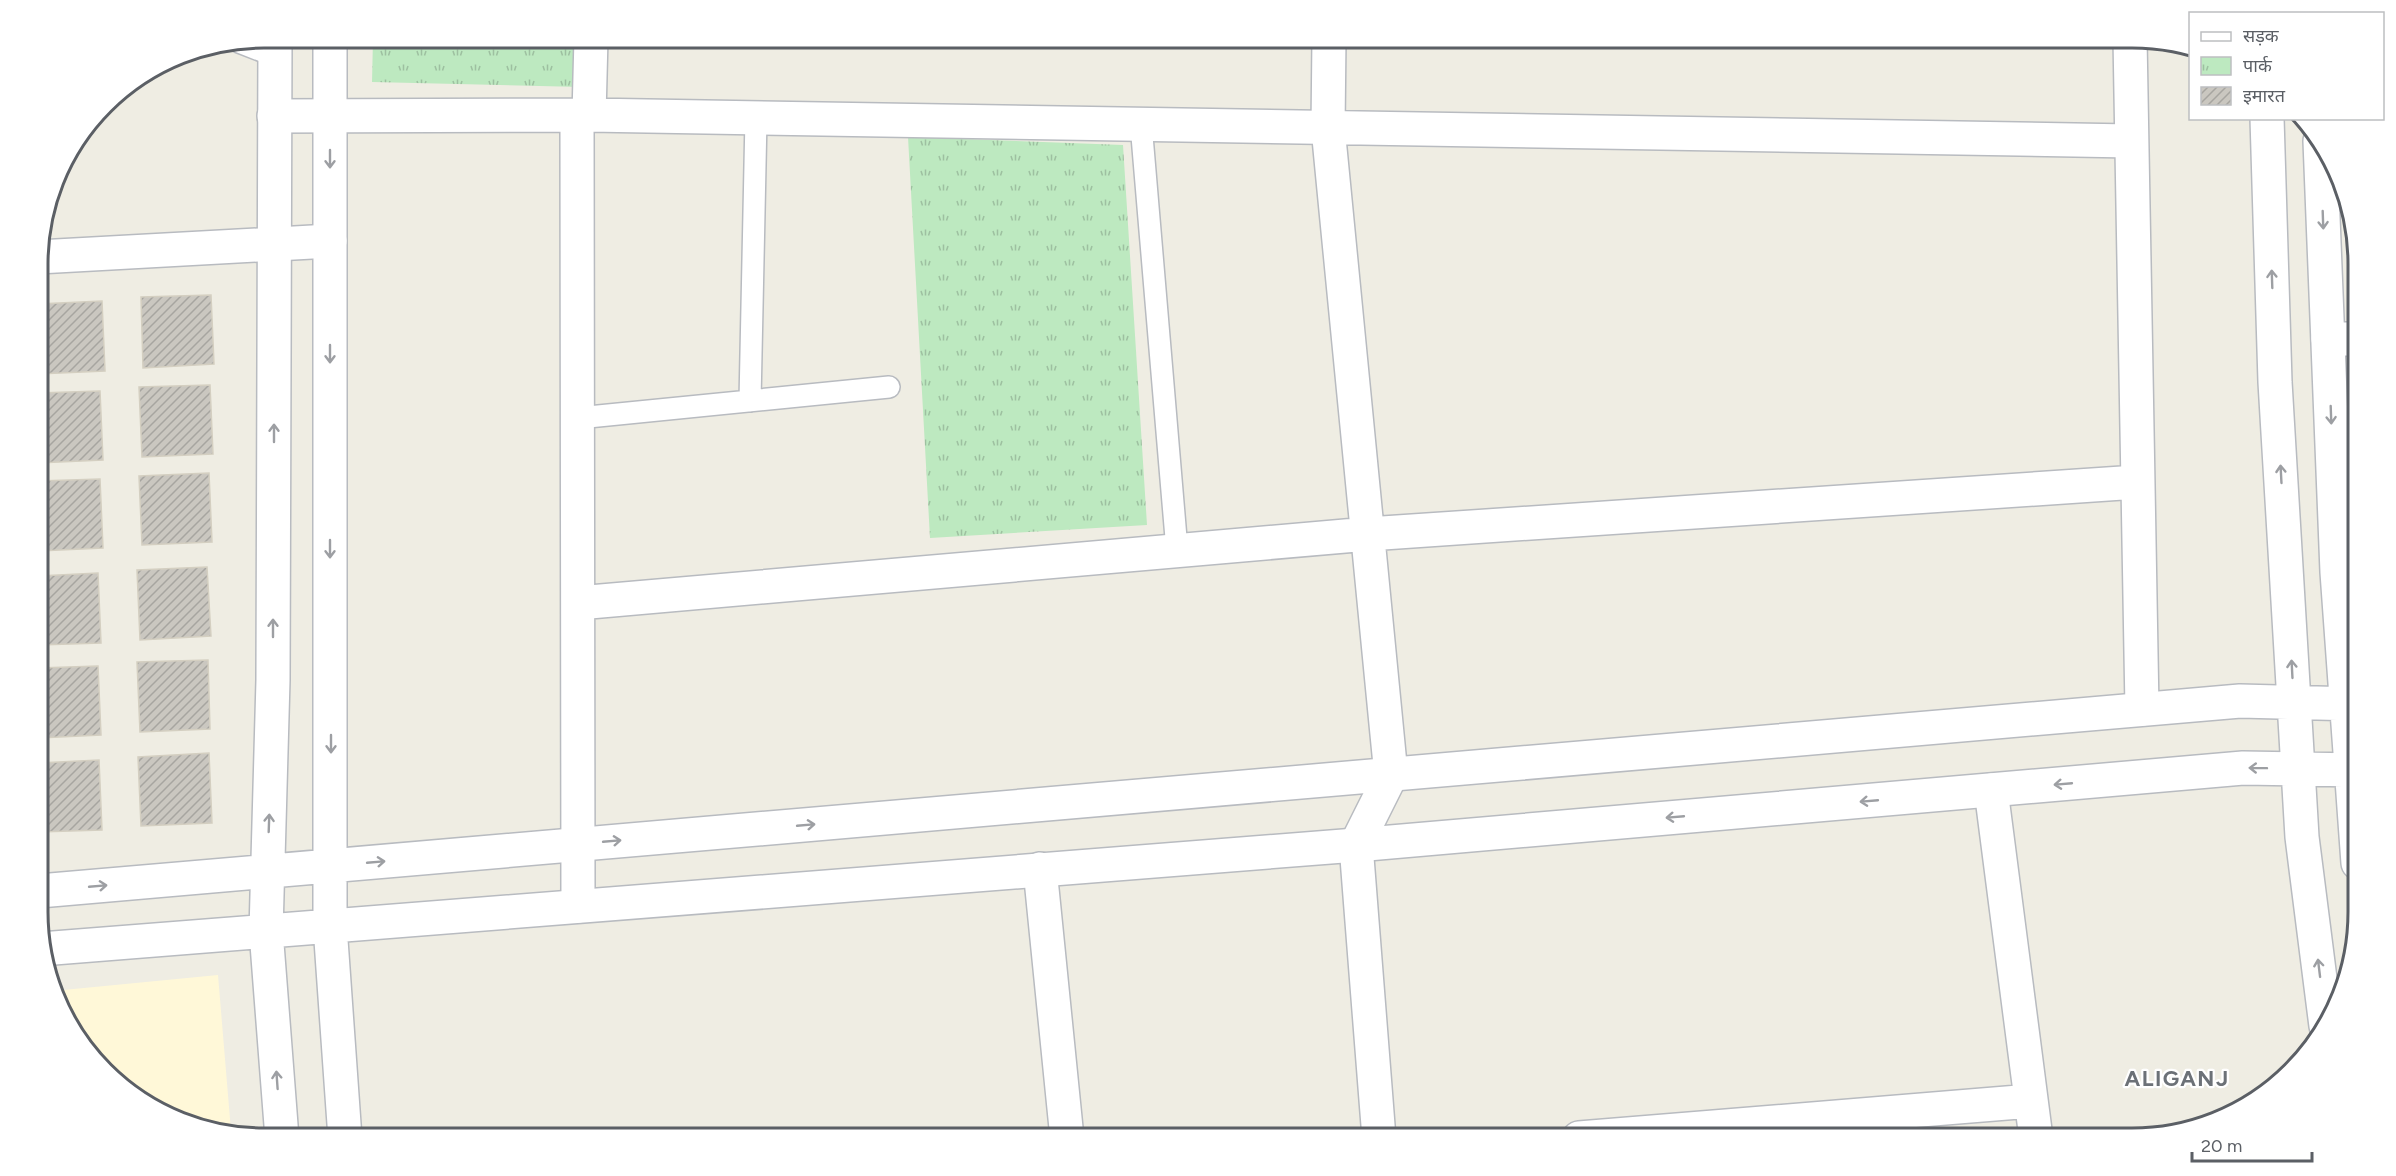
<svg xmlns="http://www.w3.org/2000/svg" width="2396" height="1176" viewBox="0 0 2396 1176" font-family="Figtree,'Noto Sans Devanagari',sans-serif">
<defs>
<pattern id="park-tufts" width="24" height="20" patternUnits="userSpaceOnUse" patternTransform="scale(1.5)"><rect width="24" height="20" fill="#bde9c0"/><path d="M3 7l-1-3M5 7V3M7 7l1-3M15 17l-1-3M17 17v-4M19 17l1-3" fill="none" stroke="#9dc0a0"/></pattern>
<pattern id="building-hatch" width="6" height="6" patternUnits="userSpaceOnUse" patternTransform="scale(1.5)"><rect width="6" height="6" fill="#cac7c0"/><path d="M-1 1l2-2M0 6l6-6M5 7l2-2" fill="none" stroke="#a7a5a0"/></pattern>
</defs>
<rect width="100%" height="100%" fill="#efede3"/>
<path fill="#fff8d8" d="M218,975L231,1131L164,1115L84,1050L55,998L53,991Z"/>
<path fill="url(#park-tufts)" d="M373,38H582L581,87L372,82Z
M908,137L1123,145L1147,525L930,538Z
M2352,218L2357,235V315H2356Z"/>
<path fill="url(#building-hatch)" stroke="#d4cfc1" stroke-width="1.5" d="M211,295L214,364L143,368L141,297Z
M102,301L105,371L38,374V304Z
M210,385L213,454L142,457L139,387Z
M100,391L103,460L38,463V393Z
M209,473L212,542L142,545L139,476Z
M100,479L103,548L39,551V481Z
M207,567L211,636L140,640L137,570Z
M98,573L101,643L39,645V576Z
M208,660L210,729L140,732L137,662Z
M98,666L101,735L39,738V668Z
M209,753L212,823L141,826L138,757Z
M99,760L102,830L39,832V763Z"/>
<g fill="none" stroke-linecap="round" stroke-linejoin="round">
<defs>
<path id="service" d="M239,42L275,56
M1141,124L1177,550
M750,401L756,118
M578,418L889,387"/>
<path id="minor" d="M1329,38L1328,128L1391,775L1356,845L1379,1138
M2130,38L2142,709
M577,115L578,906
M589,115L591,38
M274,116L589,115L2131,141
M38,257L330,241
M2328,339H2357
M578,603L1368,534L2137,482
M1991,790L2036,1138
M1040,869L1067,1138
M1579,1138L2031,1101"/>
<path id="tertiary" d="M275,38L273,680L266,931L282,1138
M330,38V926L345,1138
M2267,118L2275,382L2302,837L2326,1026
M2320,141L2337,572L2358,863
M39,891L2240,701L2358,704
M41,949L1356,845L2243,768L2358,770"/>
</defs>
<use href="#service" stroke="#b8bbc0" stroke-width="24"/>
<use href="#minor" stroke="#b8bbc0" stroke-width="36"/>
<use href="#tertiary" stroke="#b8bbc0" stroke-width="36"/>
<use href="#service" stroke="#fff" stroke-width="21"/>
<use href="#minor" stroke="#fff" stroke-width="33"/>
<use href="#tertiary" stroke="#fff" stroke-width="33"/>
</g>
<defs><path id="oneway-shaft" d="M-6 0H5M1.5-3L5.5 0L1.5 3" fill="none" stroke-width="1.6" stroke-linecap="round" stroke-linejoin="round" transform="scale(1.5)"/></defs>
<g stroke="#9d9fa3">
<use href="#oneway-shaft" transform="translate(330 159) rotate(90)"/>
<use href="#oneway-shaft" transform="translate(2323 220) rotate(88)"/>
<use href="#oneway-shaft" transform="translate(2272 279) rotate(-92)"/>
<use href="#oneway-shaft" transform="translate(330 354) rotate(90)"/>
<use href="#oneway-shaft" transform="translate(2331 415) rotate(88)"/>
<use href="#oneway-shaft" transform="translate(274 433) rotate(-90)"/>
<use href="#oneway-shaft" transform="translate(2281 474) rotate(-93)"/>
<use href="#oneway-shaft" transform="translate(330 549) rotate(90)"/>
<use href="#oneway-shaft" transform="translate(273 628) rotate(-90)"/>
<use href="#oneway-shaft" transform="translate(2292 669) rotate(-93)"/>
<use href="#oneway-shaft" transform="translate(331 744) rotate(90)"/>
<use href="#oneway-shaft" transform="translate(2258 768) rotate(-179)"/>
<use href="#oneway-shaft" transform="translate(2063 784) rotate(175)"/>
<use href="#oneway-shaft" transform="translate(1869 801) rotate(175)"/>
<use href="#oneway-shaft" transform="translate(1675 817) rotate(175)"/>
<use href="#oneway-shaft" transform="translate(269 823) rotate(-88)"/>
<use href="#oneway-shaft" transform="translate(806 825) rotate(-5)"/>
<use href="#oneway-shaft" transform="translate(612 841) rotate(-5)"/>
<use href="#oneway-shaft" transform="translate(376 862) rotate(-5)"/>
<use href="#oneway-shaft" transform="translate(98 886) rotate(-5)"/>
<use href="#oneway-shaft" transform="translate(2319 968) rotate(-97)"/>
<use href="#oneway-shaft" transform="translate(277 1080) rotate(-94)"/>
</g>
<g text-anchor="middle" stroke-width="4.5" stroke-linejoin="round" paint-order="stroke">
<g font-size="22" font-weight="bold" letter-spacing="1.5" fill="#6c7177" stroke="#fff">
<text x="2177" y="1086">ALIGANJ</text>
</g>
</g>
<path d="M0 0H2396V1176H0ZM264 48H2132A216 216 0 0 1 2348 264V912A216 216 0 0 1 2132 1128H264A216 216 0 0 1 48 912V264A216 216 0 0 1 264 48Z" fill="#fff" fill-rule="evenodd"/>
<path fill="none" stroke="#5b5f65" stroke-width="3" d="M264 48H2132A216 216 0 0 1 2348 264V912A216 216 0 0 1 2132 1128H264A216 216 0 0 1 48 912V264A216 216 0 0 1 264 48Z"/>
<rect x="2189" y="12" width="195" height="108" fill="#ffffff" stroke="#bdbfc1" stroke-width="1.5"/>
<rect x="2201" y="32" width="30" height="9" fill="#ffffff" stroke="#bdbfc1" stroke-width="1.5"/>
<text x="2243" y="42" font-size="18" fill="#5b5f65">सड़क</text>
<rect x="2201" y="57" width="30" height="18" fill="url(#park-tufts)" stroke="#bdbfc1" stroke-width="1.5"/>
<text x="2243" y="72" font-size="18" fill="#5b5f65">पार्क</text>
<rect x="2201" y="87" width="30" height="18" fill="url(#building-hatch)" stroke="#bdbfc1" stroke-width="1.5"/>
<text x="2243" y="102" font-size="18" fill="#5b5f65">इमारत</text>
<path d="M2192 1152v9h120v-9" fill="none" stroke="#5b5f65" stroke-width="3"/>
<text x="2201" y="1152" font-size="18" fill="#5b5f65" stroke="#ffffff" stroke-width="4.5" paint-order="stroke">20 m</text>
</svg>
